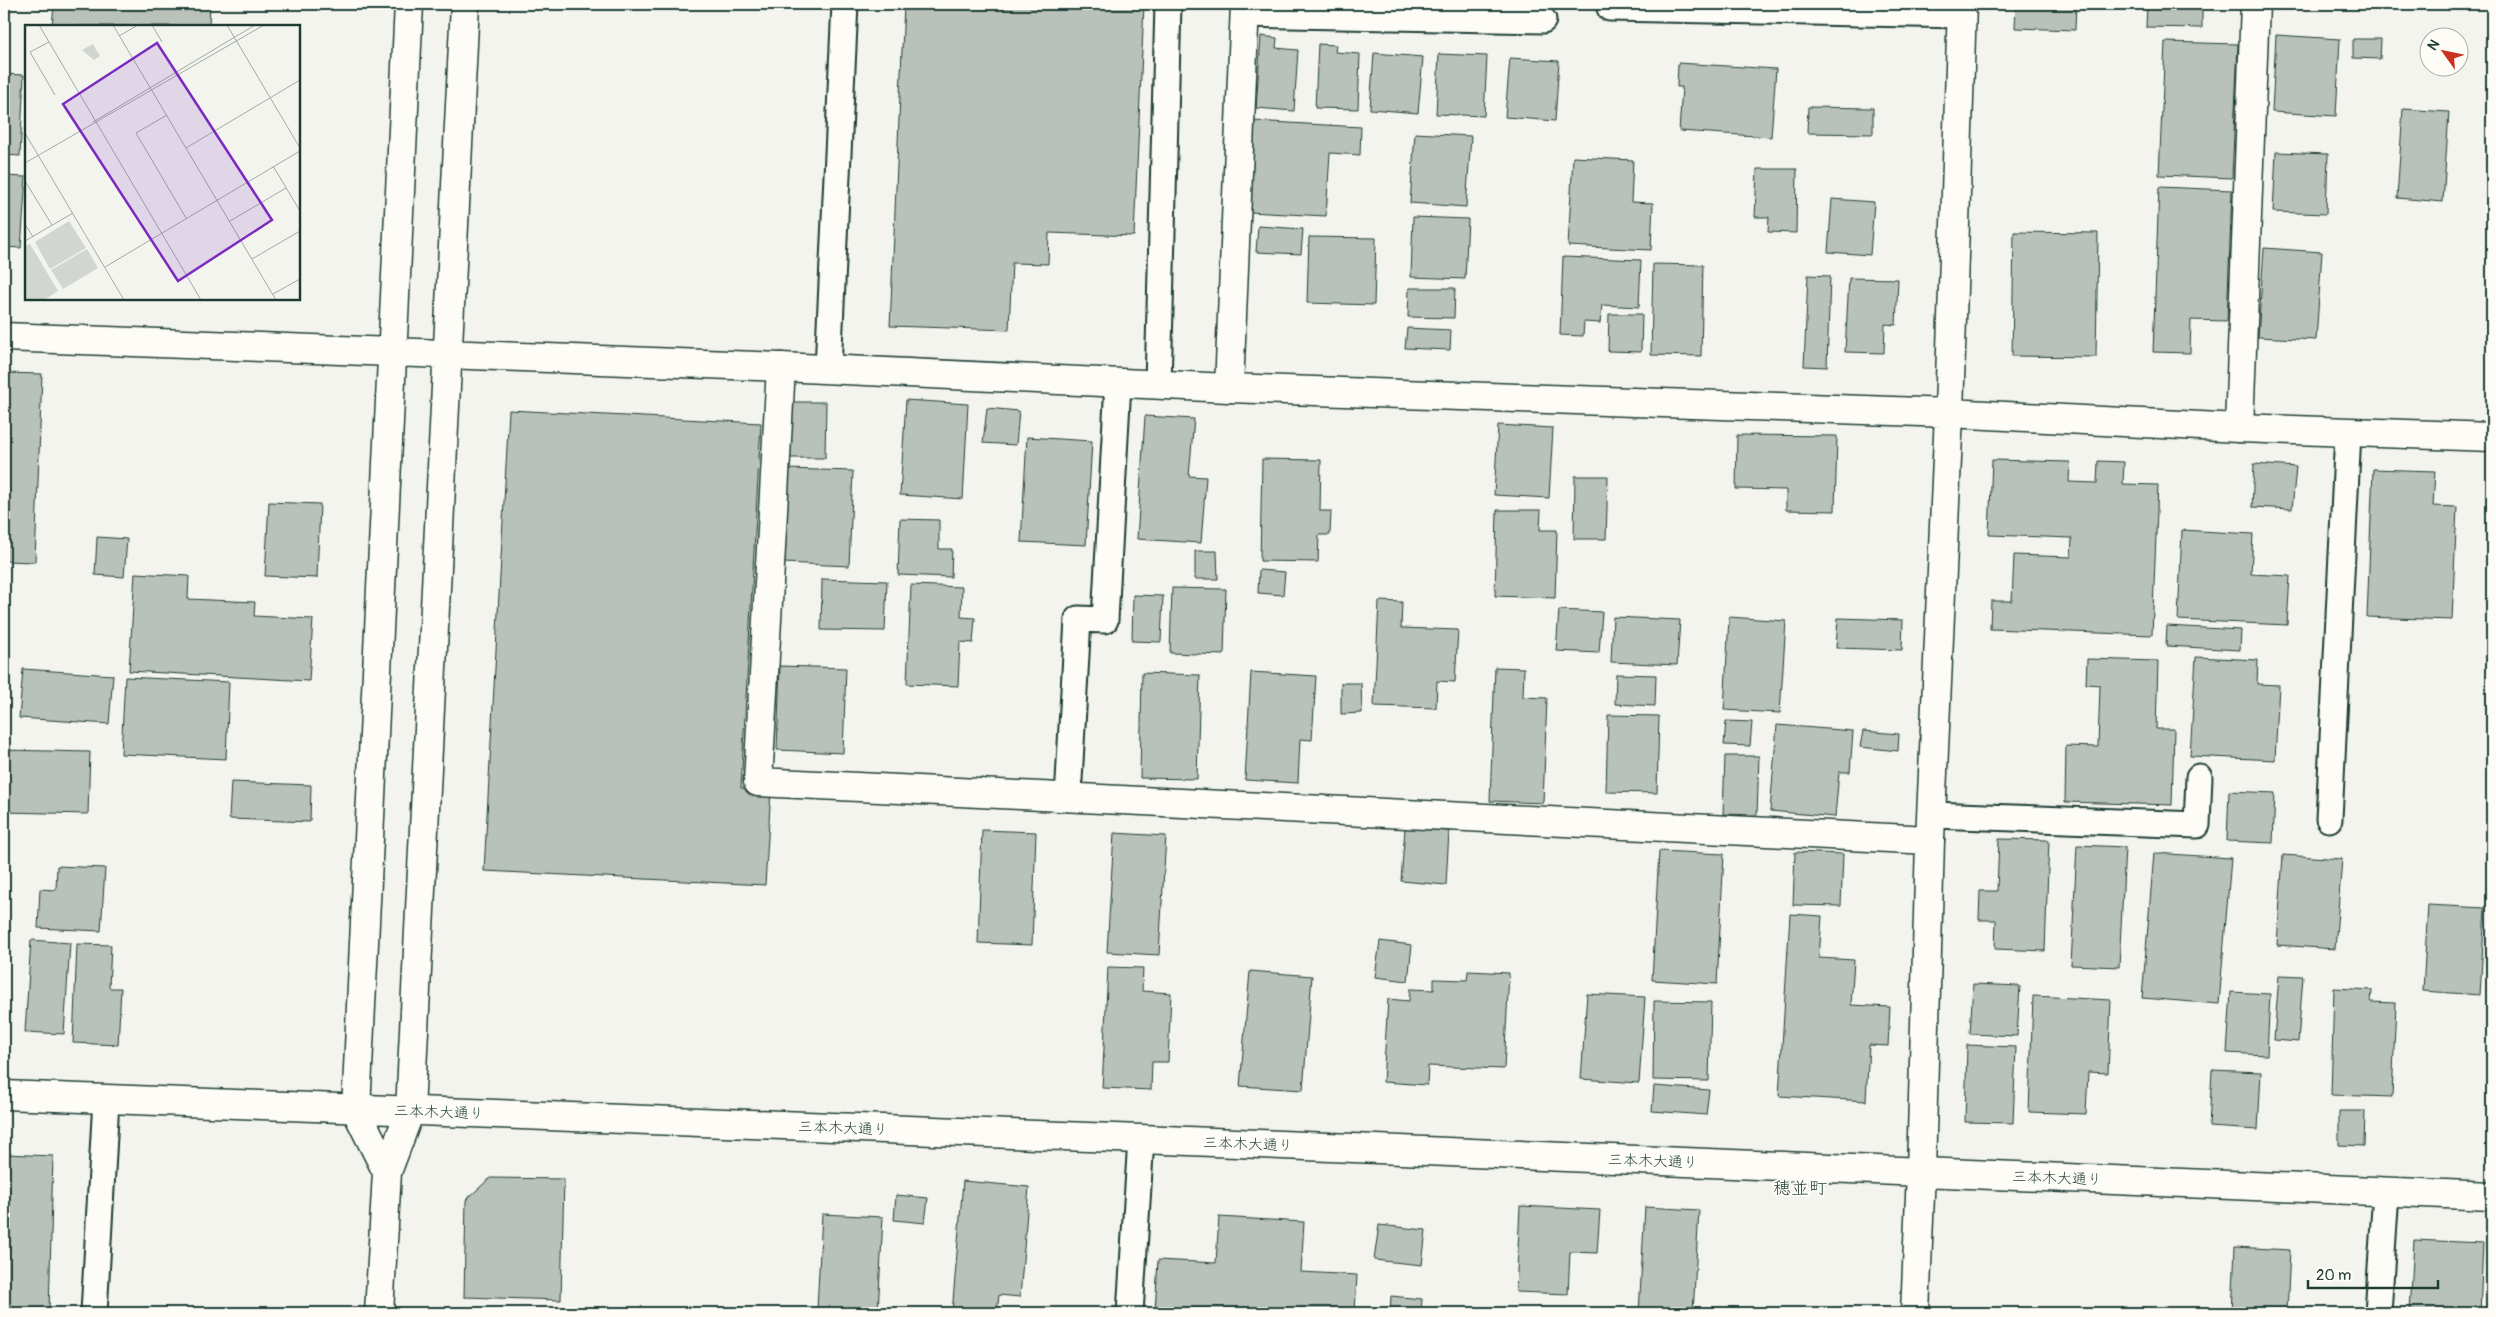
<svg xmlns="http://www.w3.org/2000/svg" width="2496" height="1317" viewBox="0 0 2496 1317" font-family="Pangolin,'Klee One',sans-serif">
<rect width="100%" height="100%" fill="#f4f4ef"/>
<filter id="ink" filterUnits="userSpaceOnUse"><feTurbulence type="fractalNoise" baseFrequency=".02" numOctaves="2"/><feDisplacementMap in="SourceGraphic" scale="10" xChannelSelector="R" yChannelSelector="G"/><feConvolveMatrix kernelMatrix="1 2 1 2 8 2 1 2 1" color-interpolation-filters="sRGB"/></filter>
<g filter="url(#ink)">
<path fill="#b9c1bb" stroke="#1f3d34" d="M4,4H7L4,51Z
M13,4H45V6Z
M54,4H210L209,26H52Z
M904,4H1144L1134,236L1049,233L1048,264L1012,263L1009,330L890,326Z
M2016,4H2076L2075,30L2015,28Z
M2147,4H2202V28L2146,27Z
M2276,35L2340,39L2336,116L2272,112Z
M1261,36L1277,38L1276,48L1298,50L1294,111L1256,108Z
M2353,39H2381L2380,59L2353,58Z
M2165,42L2238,44L2232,178L2159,175Z
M1318,44L1336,45L1335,52L1360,54L1358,109L1315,108Z
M1374,53L1423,57L1418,113L1370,109Z
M1439,54L1487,56L1484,116L1436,114Z
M1510,58L1559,61L1555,121L1505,117Z
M1678,63L1776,69L1771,137L1679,131L1682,87H1677Z
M4,74L24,75L20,156L4,155Z
M1808,107L1873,108V134L1807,133Z
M2403,109L2449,112L2443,202L2397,198Z
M1253,121L1361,127L1360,155L1330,153L1326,216L1248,212Z
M1415,133L1471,136L1466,207L1410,203Z
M2276,152L2328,154L2326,214L2273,212Z
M1573,157L1633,160L1631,202L1653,203L1651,250L1568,246Z
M1757,169H1797L1796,233L1768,232L1769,217H1755Z
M4,176L26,177L21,248L4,247Z
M2159,187L2232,190L2227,321L2191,320L2190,353L2153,352Z
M1832,199L1874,202L1870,255L1828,252Z
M1413,217L1468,219L1465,279L1411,277Z
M1258,226L1303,229L1301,254L1256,252Z
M2014,232L2098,233L2096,357L2012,356Z
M1309,237L1376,238L1374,305L1307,303Z
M2264,248L2322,252L2316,340L2258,337Z
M1563,257L1641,260L1639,307L1602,305L1600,323L1584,322L1583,336L1560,335Z
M1653,264L1703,265L1701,356L1651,355Z
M1808,275L1830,276L1827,367L1804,366Z
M1849,278L1898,279L1896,325L1885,324L1884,353L1845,352Z
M1409,288H1455L1454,318L1408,317Z
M1609,314H1642L1641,352L1608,351Z
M1407,328L1451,330L1450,350L1405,348Z
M4,373L42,374L35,562L4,561Z
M906,400L968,404L963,499L900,495Z
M786,402H826L825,458H784Z
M987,408L1019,411L1016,445L983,443Z
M509,410L761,423L741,788L771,790L765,885L484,871Z
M1145,416L1194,419L1189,476L1206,477L1201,543L1137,539Z
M1498,425L1553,428L1549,498L1494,495Z
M1737,435L1837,436L1835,511L1786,510V490L1736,489Z
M1027,437L1092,441L1086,545L1021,542Z
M1262,459L1321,460L1320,511H1331L1330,535H1319L1318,562L1260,561Z
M1992,460L2070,462L2069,482L2097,483L2098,461L2124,462L2123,484L2158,485L2152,635L1990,629L1991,601H2012L2014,555L2071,557L2072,538L1989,535Z
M2254,464L2296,467L2292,509L2252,507Z
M786,469L853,471L849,566L783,563Z
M2373,469L2435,471L2433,506L2457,507L2452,620L2367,617Z
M1575,476H1608L1606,539H1574Z
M269,502L320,504L317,578L265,576Z
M1497,510H1541L1540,530H1557L1555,598L1495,596Z
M900,519L939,520V549H952L951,577L898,575Z
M2182,530L2253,534L2251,574L2290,576L2287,625L2178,620Z
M97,537L127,539L124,577L95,575Z
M1195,551H1217L1218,579H1195Z
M1259,570L1285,572L1283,595L1258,593Z
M135,573L189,576L188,599L255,602L254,616L313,619L309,681L129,671Z
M822,579L887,581L885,631L821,630Z
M911,585L962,587L961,617L975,618L973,643L960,642L958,686L907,684Z
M1172,588L1226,589L1224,655L1170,653Z
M1133,595L1163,596L1161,642L1132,641Z
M1379,601L1402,602L1401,628L1458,630L1455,682L1437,681L1436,708L1374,706Z
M1559,610L1602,612L1599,653L1556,651Z
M1613,617L1680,620L1677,665L1611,662Z
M1729,617L1786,621L1780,713L1724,710Z
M1838,618L1903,620L1902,650L1836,648Z
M2167,626L2241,630L2240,650L2166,646Z
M2196,657L2258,660L2257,684L2279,685L2275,760L2190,756Z
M2087,659L2158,661L2156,729H2174L2172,805L2065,802L2066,746L2098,747L2100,685L2086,684Z
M780,666L846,668L843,753L777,750Z
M1495,667L1524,668L1523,697L1547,698L1543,803L1490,801Z
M23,669L113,675L109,724L19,718Z
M1251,672L1316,676L1312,740L1300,739L1298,783L1245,780Z
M1142,673L1200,675L1197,779L1140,778Z
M1616,674L1656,675L1655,706L1615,704Z
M125,677L229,682L226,759L121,754Z
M1341,683H1361L1362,713L1341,714Z
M1608,715L1659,716L1657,793L1606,792Z
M1726,721L1752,722L1750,746L1724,745Z
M1777,725L1853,731L1850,772H1839L1835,817L1770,811Z
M1863,731L1899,734L1898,751L1860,747Z
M4,750L90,752L88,814L4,812Z
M1725,756H1759L1757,815L1723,814Z
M231,782L311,785L310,822L229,819Z
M2229,791L2275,793L2273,843L2227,841Z
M1405,828L1449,831L1446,885L1401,881Z
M982,830L1036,832L1032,945L978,943Z
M1114,833L1166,836L1159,955L1107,952Z
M1999,839L2049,840L2045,951L1995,949L1996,920H1979L1980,891H1997Z
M2077,845L2125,847L2119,967L2071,965Z
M1659,851L1724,854L1717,984L1652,980Z
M1795,852L1843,854L1841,906L1793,905Z
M2154,853L2231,858L2219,1004L2142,998Z
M2283,855L2342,859L2335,949L2277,945Z
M57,866L105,868L101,931L38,928L40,889L56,890Z
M2428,905L2485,908L2480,995L2423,991Z
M1790,914L1822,916L1819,958L1854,960L1851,1005L1890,1007L1888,1046L1869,1045L1866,1101L1779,1096Z
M31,940L70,943L64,1034L25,1032Z
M1380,941L1412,945L1408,981L1375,977Z
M77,944L111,945L109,988H121L118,1045L73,1043Z
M1108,967L1143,968L1142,991L1171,993L1168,1062H1152L1151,1090L1102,1088Z
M1250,971L1312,976L1303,1090L1240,1086Z
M1468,971L1509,973L1504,1069L1428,1066L1427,1085L1383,1082L1388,999L1409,1001L1410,989L1434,990V979L1467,980Z
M2279,975L2303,976L2298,1042L2274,1040Z
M1973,984L2020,986L2017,1036L1970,1034Z
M2334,988L2372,990L2371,1002L2396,1003L2392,1097L2331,1095Z
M2231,992L2270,994L2267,1055L2227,1053Z
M1587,994L1645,997L1639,1083L1581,1079Z
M2033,996L2111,1000L2108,1073L2088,1072L2086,1114L2029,1112Z
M1654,1001L1711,1002L1709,1081L1653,1080Z
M1967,1045L2016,1047L2013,1123L1965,1122Z
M2212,1070L2261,1072L2258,1130L2209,1127Z
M1654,1086L1709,1090L1706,1115L1652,1111Z
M2339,1111H2365L2364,1146L2339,1145Z
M4,1154L53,1156L49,1313H4Z
M490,1178L564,1179L561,1300L464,1297L466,1200Z
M963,1181L1029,1187L1020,1297L999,1295L997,1313H952Z
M896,1195L928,1198L925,1223L894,1220Z
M1520,1206L1600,1210L1597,1253L1570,1252L1568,1294L1516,1292Z
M1645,1207L1699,1210L1693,1313H1639Z
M822,1214L883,1217L878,1313L817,1309Z
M1219,1217L1304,1222L1301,1272L1357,1275L1355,1313H1155L1158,1260L1216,1263Z
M1379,1225L1426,1230L1422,1265L1374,1260Z
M2414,1240L2483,1243L2480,1313H2410Z
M2235,1247L2290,1250L2287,1313H2232Z
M1391,1296L1422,1299L1421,1312L1433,1313H1390Z
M1507,1310L1545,1312V1313H1507Z"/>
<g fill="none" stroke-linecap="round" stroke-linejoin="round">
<defs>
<path id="service" d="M1610,8L1962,15
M1244,14L1543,20
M828,369L845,4
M1158,385L1168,4
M1068,798L1078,619L1105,620L1118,383
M1932,815L2197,825L2199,777
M2329,819L2348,432
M94,1313L106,1100
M1130,1313L1141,1139
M2378,1313L2386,1192"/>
<path id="minor" d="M781,367L758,782L1930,840
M1229,388L1245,4
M2239,428L2255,4
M1915,1313L1921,1172"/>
<path id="tertiary" d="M4,337L781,367L1229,388L1949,413L2239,428L2492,437
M387,1172L356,1110L409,4
M1921,1172L1930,840L1949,413L1962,4
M379,1313L387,1172L410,1111L465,4"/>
<path id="secondary" d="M4,1095L1141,1139L2492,1196"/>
</defs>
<use href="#service" stroke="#1f3d34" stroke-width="29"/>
<use href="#minor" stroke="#1f3d34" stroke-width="31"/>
<use href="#tertiary" stroke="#1f3d34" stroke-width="31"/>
<use href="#secondary" stroke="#1f3d34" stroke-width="31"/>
<use href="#service" stroke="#fdfcf7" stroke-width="25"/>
<use href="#minor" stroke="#fdfcf7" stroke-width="28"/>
<use href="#tertiary" stroke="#fdfcf7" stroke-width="28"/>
<use href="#secondary" stroke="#fdfcf7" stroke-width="28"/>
</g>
</g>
<g text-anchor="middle" stroke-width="4" stroke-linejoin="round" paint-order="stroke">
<g font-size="15" fill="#1f3d34" stroke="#fdfcf7">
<text transform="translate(439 1112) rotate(2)" y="5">三本木大通り</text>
<text transform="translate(843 1128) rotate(2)" y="5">三本木大通り</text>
<text transform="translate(1248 1144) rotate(2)" y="5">三本木大通り</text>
<text transform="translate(1653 1161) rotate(2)" y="5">三本木大通り</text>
<text transform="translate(2057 1178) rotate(2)" y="5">三本木大通り</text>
</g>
<g font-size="18" fill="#1f3d34" stroke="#fdfcf7">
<text x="1800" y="1194">穂並町</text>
</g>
</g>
<g transform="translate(25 25)">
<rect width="275" height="275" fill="#f4f4ef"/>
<path d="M68,19L75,31L69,35L57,25ZM44,196L61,223L25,244L10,217ZM5,219L33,266L19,275H0V221ZM62,224L73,243L38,264L26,245Z" fill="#d1d6d1"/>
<path fill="none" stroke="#9faba4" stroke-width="1" d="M14,0L176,275M88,0L251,275M127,0L137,17M202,0L275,123M94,11L113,0M24,17L5,27L30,70M142,90L111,108L161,193M68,97L230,0M0,108L99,275M161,123L275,55M0,138L239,0M248,141L275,186M0,156L27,200M205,196L261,163M0,199L8,212M0,216L48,188M227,234L275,206M80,242L275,126M248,269L275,254"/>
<path fill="#7b2cbf" fill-opacity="0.15" stroke="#7b2cbf" stroke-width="2.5" d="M132,18L247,195L153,256L38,79Z"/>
<rect width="275" height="275" fill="none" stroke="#1f3d34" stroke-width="2.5"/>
</g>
<rect width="2496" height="1317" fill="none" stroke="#fdfcf7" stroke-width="20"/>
<rect x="10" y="10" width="2476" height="1297" fill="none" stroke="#1f3d34" stroke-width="2" filter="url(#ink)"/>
<g transform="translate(2444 52) rotate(303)"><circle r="24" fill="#fdfcf7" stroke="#a4b0a9"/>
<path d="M0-4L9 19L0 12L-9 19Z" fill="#c8321e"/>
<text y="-8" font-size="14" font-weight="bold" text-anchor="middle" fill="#1f3d34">N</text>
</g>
<path d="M2308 1280v8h130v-8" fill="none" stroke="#1f3d34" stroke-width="2.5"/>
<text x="2316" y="1280" font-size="15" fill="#1f3d34" stroke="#fdfcf7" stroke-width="4" paint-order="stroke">20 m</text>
</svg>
